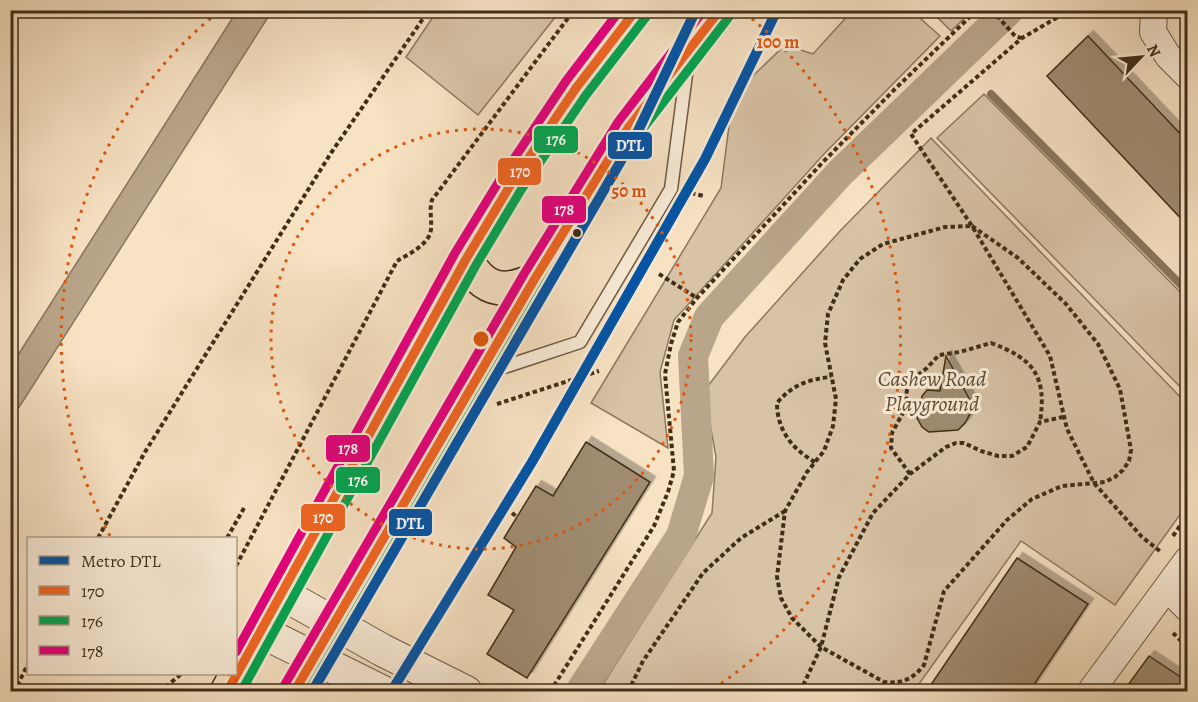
<svg xmlns="http://www.w3.org/2000/svg" width="1198" height="702" viewBox="0 0 1198 702" font-family="Alegreya,serif">
<defs>
<filter id="shadow"><feDropShadow dx="5.5" dy="-5.5" stdDeviation="0" flood-color="#0004"/></filter>
</defs>
<rect width="100%" height="100%" fill="#f7e2c3"/>
<filter id="stains"><feTurbulence type="fractalNoise" baseFrequency=".00333" numOctaves="4"/><feColorMatrix values="0 0 0 0 .2 0 0 0 0 .09 0 0 0 0 .02 0 0 0 .5 -.17"/></filter>
<radialGradient id="worn" r=".72"><stop offset=".6" stop-color="#630" stop-opacity="0"/><stop offset="1" stop-color="#630" stop-opacity=".3"/></radialGradient>
<path fill="#d8c3a6" stroke="#8c785f" stroke-width="1.5" d="M437,11L438,10L560,11L478,115L406,57Z
M852,11H912L940,36L824,154L674,320L660,372L668,448L591,403L721,188L733,95L785,45L813,54Z
M931,11H972L951,31Z
M984,94L1187,299V394L937,138Z
M931,138L1187,404V505L1115,605L1021,541L914,691L598,692L712,513L716,457L706,402L708,386L745,337L840,231Z"/>
<path fill="#b9a589" stroke="#89755c" stroke-width="1.5" d="M237,11H272L11,420V366Z"/>
<g fill="none" stroke-linecap="round" stroke-linejoin="round">
<path stroke="#89755c" stroke-width="8" d="M991,94L1188,292"/>
<path stroke="#b9a589" stroke-width="30" d="M580,692L681,536L699,476L693,356L709,317L840,173L1009,10"/>
</g>
<path fill="#9f8c71" stroke="#402e18" stroke-width="1.5" filter="url(#shadow)" d="M1088,36L1188,142V226L1047,76Z
M946,356L971,402L972,410L965,423L958,430L929,432L922,427L917,418L922,396L927,390L940,391Z
M586,442L650,482L527,678L487,654L514,610L488,595L516,547L504,538L536,486L553,496Z
M1017,558L1088,604L1029,692H926Z
M1149,656L1188,682V692H1123Z"/>
<g fill="none" stroke-linecap="round" stroke-linejoin="round">
<defs>
<path id="service" d="M486,373L580,342L671,189L687,67"/>
<path id="minor" d="M1154,10L1153,32L1168,56L1188,76
M1167,588L1188,609
M1090,692L1188,559"/>
<path id="tertiary" d="M281,593L382,650L466,692
M260,631L383,692"/>
<path id="trunk" d="M466,259C482,290 503,295 534,280
M227,692L466,259L511,184L576,88L636,10
M294,692L534,280L628,128L720,10"/>
</defs>
<use href="#service" stroke="#6e5b43" stroke-width="15"/>
<use href="#minor" stroke="#6e5b43" stroke-width="28"/>
<use href="#tertiary" stroke="#6e5b43" stroke-width="34"/>
<use href="#trunk" stroke="#402e18" stroke-width="36"/>
<path stroke="#402e18" stroke-width="4" stroke-dasharray="4.5 3" stroke-linecap="butt" d="M992,10L1015,36L1021,38
M1070,10L1022,38L911,134L972,226L1050,356L1067,429L1094,483L1142,537L1161,552
M691,193L704,196
M972,226L1018,258L1066,304L1098,344L1120,389L1131,450L1129,461L1123,470L1115,477L1105,482L1062,486L1032,499L1007,520L944,591L924,665C913,679 902,684 884,682L821,647L792,618L781,598L777,577L785,511L807,472L824,451L833,426L836,399L825,343L828,314L843,280L860,259L883,244L945,227Z
M659,274L697,298
M497,404L599,371
M815,462C792,449 777,430 777,403C792,385 809,379 831,377
M910,474L891,448L892,433L905,409L907,389L913,379L927,368L939,355L960,352L991,343C1034,359 1047,376 1040,422
M512,513L517,517
M1173,536L1188,514
M98,538L145,452L331,153L429,10
M227,538L244,508
M236,566L397,261C409,254 430,244 431,229C432,219 429,210 432,200L574,10
M1173,633L1188,648
M14,692L28,664
M160,692L181,674
M550,692L654,526L668,492L674,471L665,374L671,344L678,322L697,298L822,163L895,89L977,10
M628,692L643,661L703,573L741,538L785,511
M800,692L821,647L839,577L873,513L910,474L946,447L956,443H964L981,451L998,456H1012L1027,447L1040,422L1063,417"/>
<use href="#service" stroke="#faecd8" stroke-width="12"/>
<use href="#minor" stroke="#faecd8" stroke-width="26"/>
<use href="#tertiary" stroke="#faecd8" stroke-width="32"/>
<use href="#trunk" stroke="#f7e2c3" stroke-width="33"/>
<defs>
<path id="bus-1" d="M227,692L466,259L511,184L576,88L636,10
M294,692L534,280L628,128L720,10"/>
<path id="bus-2" d="M241,692L476,265L521,190L586,95L646,17
M308,692L544,286L638,135L729,17"/>
<path id="bus-3" d="M236,652L455,253L501,178L566,81L620,10
M284,686L524,274L618,122L704,10"/>
</defs>
<use href="#bus-1" stroke="#faecd8" stroke-width="14"/>
<use href="#bus-2" stroke="#faecd8" stroke-width="14"/>
<use href="#bus-3" stroke="#faecd8" stroke-width="14"/>
<use href="#bus-1" stroke="#f26522" stroke-width="9"/>
<use href="#bus-2" stroke="#00a651" stroke-width="9"/>
<use href="#bus-3" stroke="#e5007d" stroke-width="9"/>
<defs>
<path id="metro-1" d="M312,692L636,135L696,10
M391,692L532,462L705,159L777,10"/>
</defs>
<use href="#metro-1" stroke="#faecd8" stroke-width="15"/>
<use href="#metro-1" stroke="#0354a6" stroke-width="10"/>
</g>
<g fill="none" stroke="#e0570d" stroke-width="3" stroke-dasharray="3 6">
<circle cx="481" cy="339" r="210"/>
<path d="M252 691A420 420 0 0 1 228 674M110 536A420 420 0 0 1 217 13M745 13A420 420 0 0 1 710 691"/>
</g>
<circle fill="#402e18" stroke="#faecd8" stroke-width="2" cx="577" cy="233" r="5"/>
<g text-anchor="middle" stroke-width="6" stroke-linejoin="round" paint-order="stroke">
<g font-size="22" font-style="italic" fill="#5e4c34" stroke="#faecd8">
<text x="932" y="386">Cashew Road<tspan x="932" dy="25">Playground</tspan></text>
</g>
</g>
<circle cx="481" cy="339" r="9" fill="#e0570d" stroke="#faecd8" stroke-width="3"/>
<g font-size="18" text-anchor="middle" font-weight="bold" fill="#e0570d" stroke="#faecd8" stroke-width="6" stroke-linejoin="round" paint-order="stroke">
<text x="778" y="48">100 m</text>
<text x="629" y="197">50 m</text>
</g>
<g stroke="#faecd8" stroke-width="2">
<rect x="533" y="125" width="46" height="29" rx="6" fill="#00a651"/>
<rect x="607" y="131" width="46" height="29" rx="6" fill="#0354a6"/>
<rect x="497" y="157" width="45" height="29" rx="6" fill="#f26522"/>
<rect x="541" y="195" width="46" height="29" rx="6" fill="#e5007d"/>
<rect x="325" y="434" width="46" height="29" rx="6" fill="#e5007d"/>
<rect x="335" y="466" width="46" height="28" rx="6" fill="#00a651"/>
<rect x="300" y="503" width="46" height="29" rx="6" fill="#f26522"/>
<rect x="388" y="508" width="45" height="29" rx="6" fill="#0354a6"/>
</g>
<g font-size="16" text-anchor="middle" font-weight="bold" fill="#fff">
<text x="556" y="145">176</text>
<text x="630" y="151">DTL</text>
<text x="520" y="177">170</text>
<text x="564" y="215">178</text>
<text x="348" y="454">178</text>
<text x="358" y="486">176</text>
<text x="323" y="523">170</text>
<text x="410" y="529">DTL</text>
</g>
<rect width="1198" height="702" fill="none" stroke="#f7e2c3" stroke-width="36"/>
<rect x="12" y="12" width="1174" height="678" fill="none" stroke="#402e18" stroke-width="3"/>
<rect x="18" y="18" width="1162" height="666" fill="none" stroke="#402e18" stroke-width="1.5"/>
<rect x="27" y="537" width="210" height="138" fill="#faecd8" stroke="#b0a08b" stroke-width="1.5"/>
<rect x="39" y="556" width="30" height="9" fill="#0354a6" stroke="#b0a08b" stroke-width="1.5"/>
<text x="81" y="567" font-size="18" fill="#402e18">Metro DTL</text>
<rect x="39" y="586" width="30" height="9" fill="#f26522" stroke="#b0a08b" stroke-width="1.5"/>
<text x="81" y="597" font-size="18" fill="#402e18">170</text>
<rect x="39" y="616" width="30" height="9" fill="#00a651" stroke="#b0a08b" stroke-width="1.5"/>
<text x="81" y="627" font-size="18" fill="#402e18">176</text>
<rect x="39" y="646" width="30" height="9" fill="#e5007d" stroke="#b0a08b" stroke-width="1.5"/>
<text x="81" y="657" font-size="18" fill="#402e18">178</text>
<g transform="translate(1141 57) rotate(64)" stroke="#faecd8" stroke-width="4.5" paint-order="stroke">
<path d="M0-4.5L10 22L0 15L-10 22Z" fill="#402e18"/>
<text y="-9" font-size="16" font-weight="bold" text-anchor="middle" fill="#402e18">N</text>
</g>
<rect width="100%" height="100%" filter="url(#stains)"/>
<rect width="100%" height="100%" fill="url(#worn)"/>
</svg>
